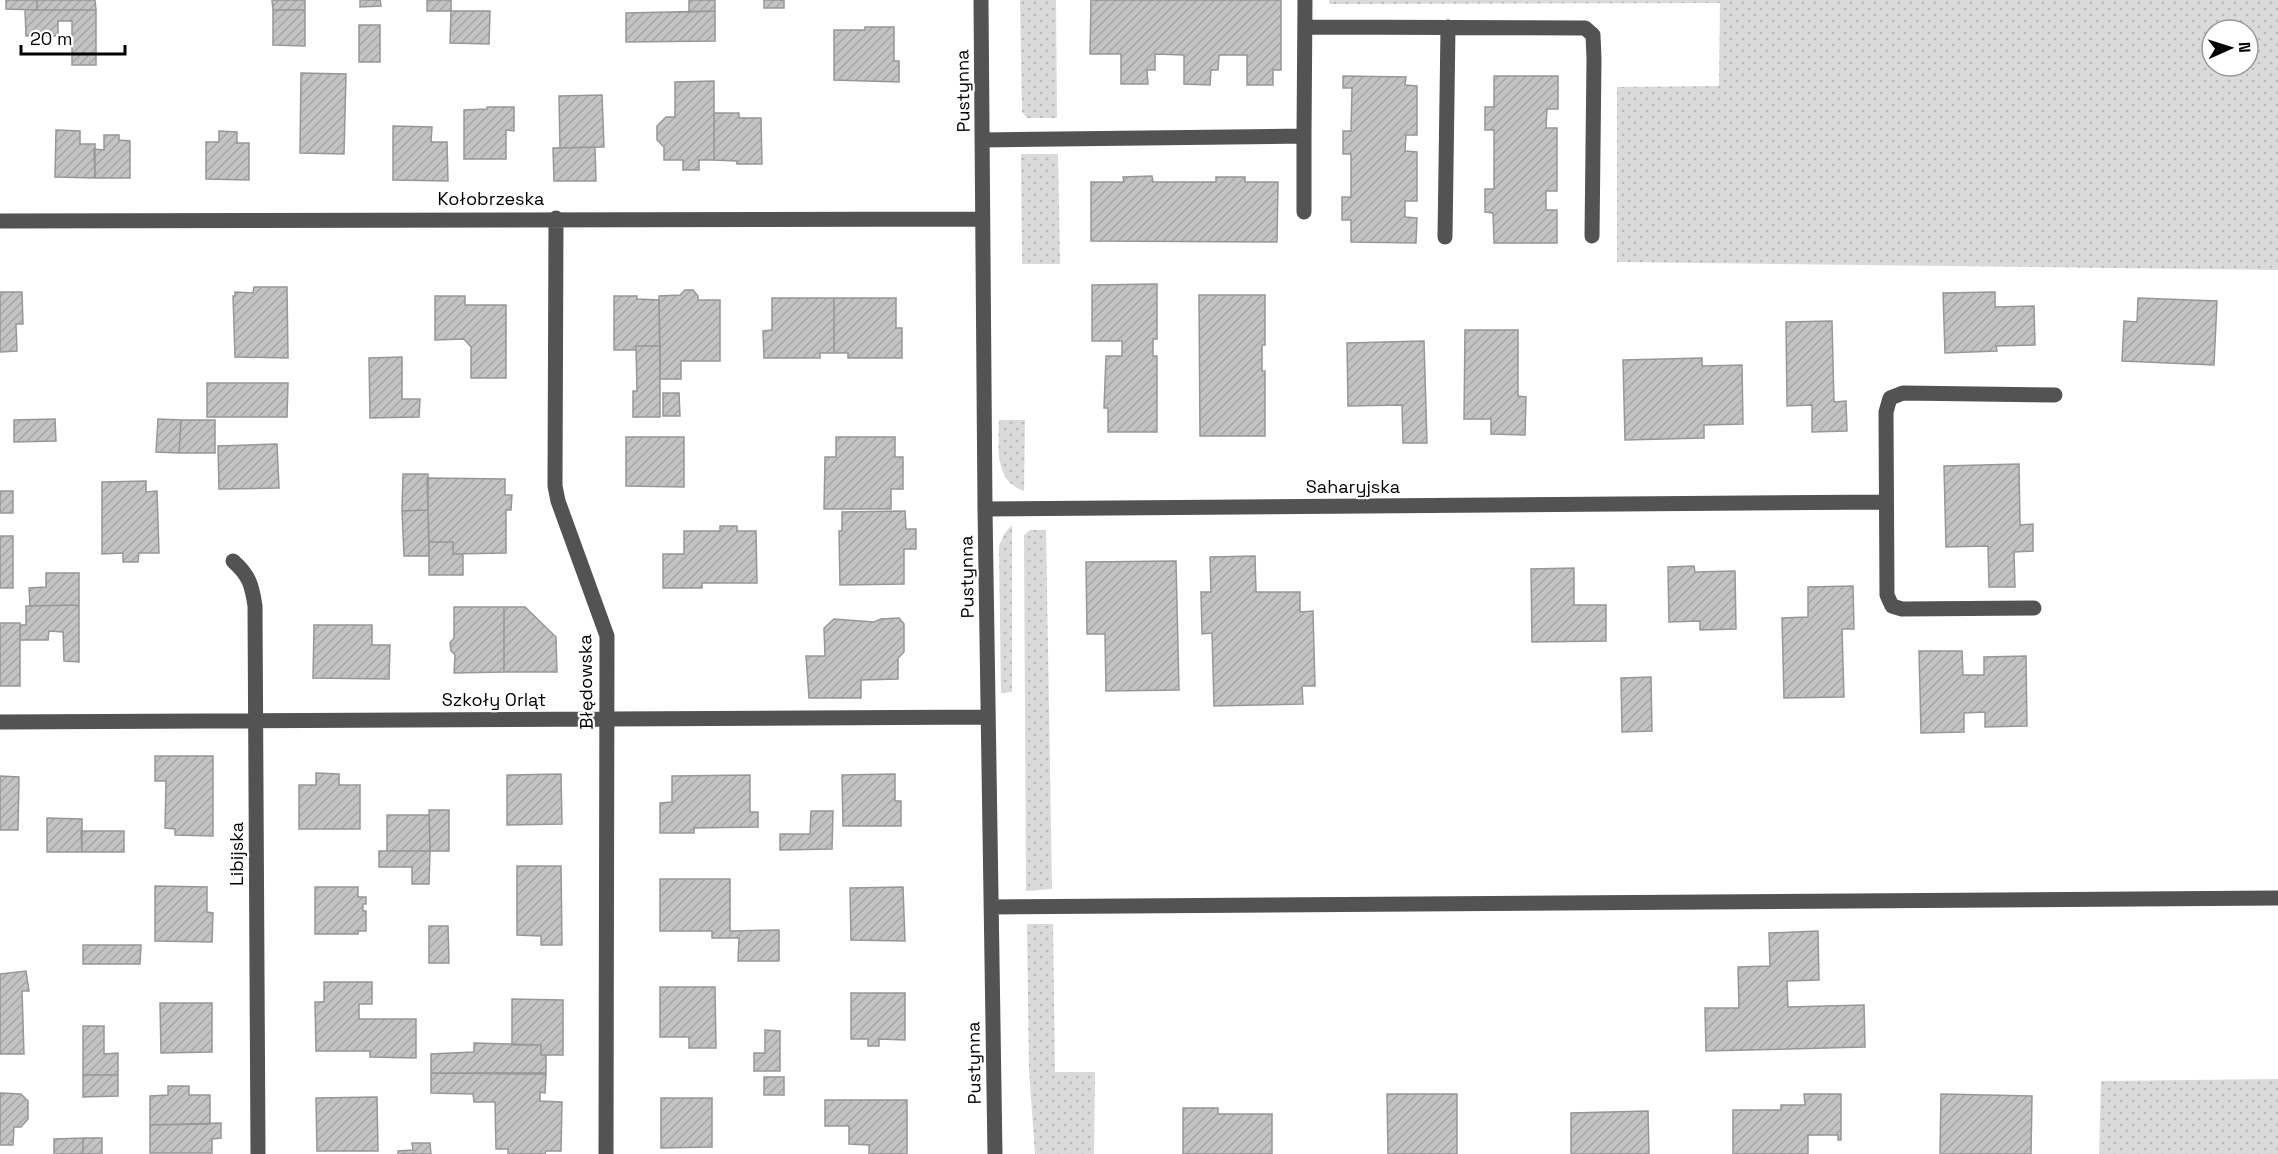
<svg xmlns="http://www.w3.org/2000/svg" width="2278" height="1154" viewBox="0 0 2278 1154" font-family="'Space Grotesk',sans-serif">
<defs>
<pattern id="grass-dots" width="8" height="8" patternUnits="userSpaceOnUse" patternTransform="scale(1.5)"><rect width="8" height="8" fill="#dadada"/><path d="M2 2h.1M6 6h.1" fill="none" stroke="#b9b9b9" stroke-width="1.8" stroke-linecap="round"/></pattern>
<pattern id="building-hatch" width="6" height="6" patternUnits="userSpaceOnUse" patternTransform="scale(1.5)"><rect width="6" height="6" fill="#c3c3c3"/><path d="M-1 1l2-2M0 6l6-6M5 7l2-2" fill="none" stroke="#a6a6a6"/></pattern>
</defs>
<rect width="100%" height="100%" fill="#fff"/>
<path fill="url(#grass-dots)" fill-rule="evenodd" d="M1020,0H1056L1057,118H1027L1022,112Z
M1329,0H2278V270L1617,262V87L1719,86L1720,3L1329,4ZM2212,30H2248V66H2212Z
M1021,154H1058L1060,264H1022Z
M999,420H1025L1024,491C993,480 999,447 999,420Z
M1012,525V692L1001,693L999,546L1004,534Z
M1030,530H1046L1052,889L1026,891L1024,535Z
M1027,924H1053L1055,1072H1095L1094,1154H1035L1029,1070Z
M2278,1079V1154H2099L2101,1081Z"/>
<path fill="url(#building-hatch)" stroke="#979797" stroke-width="1.5" d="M6,0H37V10L6,9Z
M37,0H95L96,10H37Z
M272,0H305V10H273Z
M360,0H380L381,6L360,7Z
M427,0H451V11H427Z
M689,0H715V11L689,12Z
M764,0H784V8H764Z
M1091,0H1281V70H1273V85H1247V55H1219L1218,70H1211L1210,85L1184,84V55L1155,54V70H1147L1148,84H1121V54H1090Z
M25,10H96V65H72V21H58V36H26Z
M273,10H305V46L273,45Z
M451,11H490L489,44L450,43Z
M715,11V41L626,42V13Z
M359,25H380V62H359Z
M865,27H894V61H899V82L834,80V30H865Z
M301,73L346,74L344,154L300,153Z
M1343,76L1406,77L1405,85L1417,86V135H1406L1405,151L1417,152V201H1405V217L1417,218L1416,243L1351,242V220H1342V197H1351V154H1343V131H1351L1352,88H1343Z
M1494,76H1558V109H1547L1546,128H1557V191H1546V210H1557V243H1494L1493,213L1485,212V189H1494V130H1485V107H1494Z
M714,81V160H699V170H683V160H664V147L657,140V126L666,117H675V82Z
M602,95L604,147L560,148L559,96Z
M487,107H514V131L506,130V159H464V110L487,109Z
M714,113H739V118H761L762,164H737V161L714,160Z
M393,126L432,127L431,142H447L448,181L393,180Z
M56,130L80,131V144H95V178L55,177Z
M219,131L237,132V143H249V180L206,179V142H219Z
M104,135H119V140L130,141V178H95L94,149L104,150Z
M595,147L596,181H554L553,148Z
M1152,176L1153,182H1216V177H1245V182H1278L1277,242L1091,241V182H1124L1123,177Z
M1157,284V339H1153V356H1157V432H1108V408H1104L1106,356H1122V341H1092V285Z
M254,287H287L288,358L235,357L233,296H235V292L253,293Z
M685,290H693L698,296V300H720V361H681V379H660L659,296L680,295Z
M0,292H22L23,324H16L17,351L0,352Z
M1995,292V307L2034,306L2035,345L1996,346L1997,351L1945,353L1943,293Z
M1199,295H1265V345H1262V371H1265V436H1200Z
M435,296H465V305H506V378H471V347L464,339L435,340Z
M614,296H637V299L659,300L660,346H636V350H614Z
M772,298H834V353H820V358H764L763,331L772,330Z
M834,298H896V328H902V358H848V353H834Z
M2138,298L2217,301L2214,365L2122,361L2124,321L2137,322Z
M1832,321L1834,402L1846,401L1847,431L1812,432V405L1787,406L1786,322Z
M1465,330H1518V396L1526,397L1525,435L1491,434V419H1464Z
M1424,341L1427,443H1403L1402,405L1348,406L1347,343Z
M636,346H660V417H633V391H637Z
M402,357V399H420L419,417L370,418L369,358Z
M1702,358V366L1742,365L1743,424L1704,425V438L1625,440L1623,360Z
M207,383H288L287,417H207Z
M663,393H679L680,416H663Z
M55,419L56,441L14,442V420Z
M158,419L181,420L179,453L156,452Z
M181,420H215V453H179Z
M626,437H684V487L626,486Z
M836,437H895V457H903V489H891V509H824L825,457H836Z
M277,444L279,488L219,489L218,446Z
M2019,464L2020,525L2033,524V551L2014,552L2015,587H1989L1988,546L1946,547L1944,466Z
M403,474H428V510L402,511Z
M427,478L505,479V495H512L511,510H506V553L453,554V542H429Z
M146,481V492L157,491L159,553H139L138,562H123V553L102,554V482Z
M0,491H13V513H0Z
M428,510L429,556H404L402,511Z
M905,511L906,529H916V549H904V584L840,585L839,531H842V512Z
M720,526H737V531H756L757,583H702V588H663V554H684V531H720Z
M0,536H13V588H0Z
M429,542H453V554H463V575H429Z
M1255,556L1256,592H1300V612L1313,611L1315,686H1302L1303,704L1214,706L1212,633L1202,634L1201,592H1211L1210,557Z
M1176,561L1179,690L1106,691L1105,634H1087L1086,562Z
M1694,566L1695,572L1735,571L1736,629L1700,630V621L1669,622L1668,567Z
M1574,568V605H1606V641L1532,642L1531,569Z
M46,573H79V605L30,606L29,588L46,587Z
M1853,586L1854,629H1842L1844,697L1784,698L1782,618L1808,617V587Z
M79,605V662L64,661L63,632L49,631L48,640H20V625H26V606Z
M454,607H504V672L454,673L455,655L451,651L450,643L454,638Z
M504,607H525L556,637L557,672H504Z
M899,618L904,624V652L898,658V679L861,680V698H809L806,656H825L824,628L834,619L874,622L881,619Z
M0,623H20V686H0Z
M314,625H372V645H390L389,679L313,678Z
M1919,651H1962L1963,675H1984V657L2026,656L2027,726L1985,727V712L1964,713V732L1921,733Z
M1651,677L1652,731L1622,732L1621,678Z
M155,756H213V836L175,835V829L165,828L166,781H155Z
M316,773L339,774V785H360V829H299V785H316Z
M561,774L562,824L507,825V775Z
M895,774V801H901V826H843L842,775Z
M750,775V812H758V827L694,828V833H660V803L672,802V776Z
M0,776L19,777L18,830H0Z
M429,810H449V851H430Z
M811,811H833L832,849L780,850V834H810Z
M387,815H429L430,851H387Z
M47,818L82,819V852H47Z
M81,831H124V852H82Z
M379,851H430L429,884H412V867H379Z
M517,866H561L562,945H541V936L517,935Z
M660,879H730V931L779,930V961H738L739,938H712V931H660Z
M155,886L207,887V912L213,913L212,942L155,941Z
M315,887H358V897H366V904H363V911H366V931H358V934H315Z
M903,887L905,941L851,940L850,888Z
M429,926H448L449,963H429Z
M1818,931L1819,980L1787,981L1788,1007L1864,1005L1865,1047L1706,1051L1705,1008H1739L1738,967L1770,966L1769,933Z
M83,945H141L140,964H83Z
M26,971L29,991H22L24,1054H0V974Z
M324,982H372V1004H359V1019H416V1058L370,1057V1051H316L315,1002H324Z
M660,987H715L716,1048H689V1037H660Z
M851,993H905V1040L879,1039V1046H868V1039H851Z
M512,999L563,1000V1055H541V1045H512Z
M160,1003H212V1052L161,1053Z
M83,1026H104V1054L118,1053V1075H83Z
M765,1030L780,1031V1071H754V1053H765Z
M474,1043L541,1045V1055H546V1073H431V1054L474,1052Z
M431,1073L546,1074L545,1093L540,1092V1101L562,1102L561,1151H546L545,1154H508V1149H496L495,1102H474L473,1094L431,1093Z
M83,1075H118V1096L83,1097Z
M764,1077H784V1095H764Z
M168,1086H189V1095H210V1124L150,1125V1096L168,1095Z
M0,1093L21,1094L28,1101V1119L21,1127H14L13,1145H0Z
M1387,1094H1457V1154H1388Z
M1804,1094H1841V1140H1838V1135H1808V1154H1733V1110H1781V1105H1805Z
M1941,1094L2032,1096L2031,1154H1940Z
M377,1097L378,1151H317L316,1098Z
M661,1098H712V1147L661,1148Z
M825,1100H907V1154H869V1145L849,1144V1126H825Z
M1183,1108H1218V1114H1272V1154H1183Z
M1648,1111L1649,1154H1571V1113Z
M221,1123V1138L212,1139V1153H150V1125Z
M83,1138V1154H54V1139Z
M83,1138H102V1154H83Z
M412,1143H430L431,1154H398V1151L413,1150Z"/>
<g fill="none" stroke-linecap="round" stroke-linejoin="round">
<path stroke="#535353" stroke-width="15" d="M981,0L985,509L995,1154
M1305,27L1585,28L1593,35L1594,59L1592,236
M983,140L1304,136L1305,0
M1304,212V136
M556,218L555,486L558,501L607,636L606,1154
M0,221L982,219
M1445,237L1448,27
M985,509L1885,502
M233,561C249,575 252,585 255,606L258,1154
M2034,608L1902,609L1892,606L1887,595L1886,412L1890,398L1903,393L2055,395
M0,722L988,717
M991,907L2278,898"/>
</g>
<g text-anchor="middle" stroke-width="4.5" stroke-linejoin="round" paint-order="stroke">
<g font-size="18" fill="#000" stroke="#fff">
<text transform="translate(963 91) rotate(-91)" y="6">Pustynna</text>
<text x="491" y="205">Kołobrzeska</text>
<text x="1353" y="493">Saharyjska</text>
<text transform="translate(967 577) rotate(-91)" y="6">Pustynna</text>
<text transform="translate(586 682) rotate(-91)" y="6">Błędowska</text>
<text x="494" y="706">Szkoły Orląt</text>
<text transform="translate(237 854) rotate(-90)" y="6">Libijska</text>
<text transform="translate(974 1063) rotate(-91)" y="6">Pustynna</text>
</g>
</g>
<g transform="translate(2230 48) rotate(87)"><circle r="28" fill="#ffffff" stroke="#999999" stroke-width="1.5"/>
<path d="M0-4.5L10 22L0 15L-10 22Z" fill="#000000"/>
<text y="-9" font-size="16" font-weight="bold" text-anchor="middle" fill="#000000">N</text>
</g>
<path d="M21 45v9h104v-9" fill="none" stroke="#000000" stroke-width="3"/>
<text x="30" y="45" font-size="18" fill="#000000" stroke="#ffffff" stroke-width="4.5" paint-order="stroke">20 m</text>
</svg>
